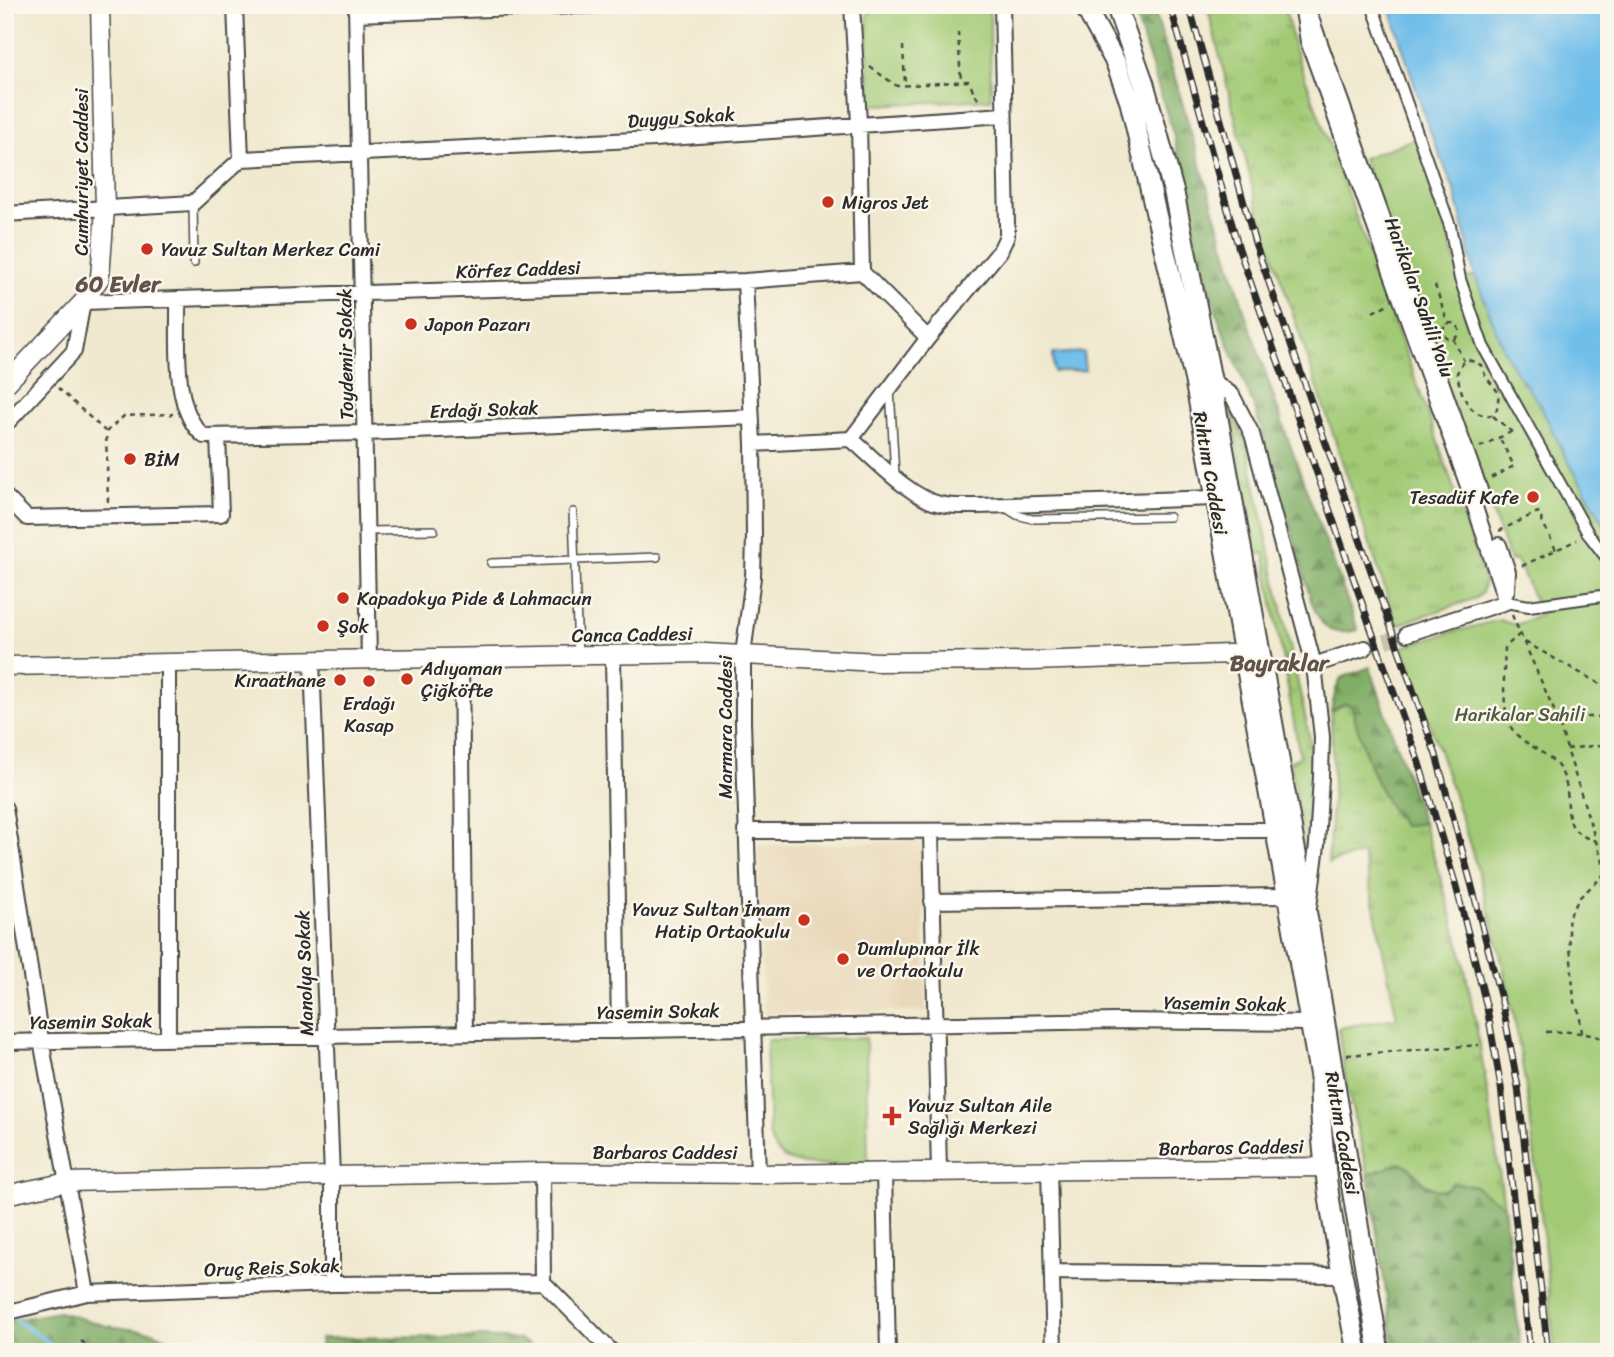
<svg xmlns="http://www.w3.org/2000/svg" width="1614" height="1357" viewBox="0 0 1614 1357" font-family="Sriracha,sans-serif">
<defs>
<pattern id="grass-tufts" width="24" height="20" patternUnits="userSpaceOnUse" patternTransform="scale(1.75)"><rect width="24" height="20" fill="#a2ca75"/><path d="M3 7l-1-3M5 7V3M7 7l1-3M15 17l-1-3M17 17v-4M19 17l1-3" fill="none" stroke="#84a460"/></pattern>
<pattern id="forest-firs" width="22" height="20" patternUnits="userSpaceOnUse" patternTransform="scale(1.75)"><rect width="22" height="20" fill="#81ae66"/><path d="M5 1l3.5 6h-7zM16 11l3.5 6h-7z" fill="#6a8e54"/></pattern>
</defs>
<rect width="100%" height="100%" fill="#fbf7ec"/>
<filter id="ink" filterUnits="userSpaceOnUse"><feTurbulence type="fractalNoise" baseFrequency=".0143" numOctaves="2"/><feDisplacementMap in="SourceGraphic" scale="14" xChannelSelector="R" yChannelSelector="G"/><feConvolveMatrix kernelMatrix="1 2 1 2 8 2 1 2 1" color-interpolation-filters="sRGB"/></filter>
<filter id="wash" filterUnits="userSpaceOnUse"><feTurbulence type="fractalNoise" baseFrequency=".00686" numOctaves="4" result="noise"/><feDisplacementMap in="SourceGraphic" scale="28" xChannelSelector="R" yChannelSelector="G"/><feGaussianBlur stdDeviation="1.57" result="paint"/><feColorMatrix in="noise" values="0 0 0 0 0 0 0 0 0 0 0 0 0 0 0 0 0 1.4 0 .05"/><feComposite in="paint" operator="in"/></filter>
<g filter="url(#wash)">
<rect width="100%" height="100%" fill="#f0e9cf"/>
<path fill="#e9d9ba" d="M922,841L926,1011L764,1014L757,846Z"/>
<path fill="url(#grass-tufts)" stroke="#667a50" stroke-width="2" d="M1207,5H1284L1295,50L1432,425L1485,580L1482,593L1476,598L1397,625L1259,213Z
M1230,407L1247,446L1309,735L1313,771L1307,866L1290,761L1300,757L1264,553L1256,555Z
M1345,703L1351,705C1363,748 1375,791 1403,826L1423,823C1436,865 1451,908 1461,952C1480,1035 1492,1121 1504,1206L1475,1186C1438,1191 1434,1197 1409,1167L1380,1170L1368,1175L1346,1083L1338,1028L1397,1018L1363,854L1328,863L1333,787L1331,711Z"/>
<path fill="url(#forest-firs)" stroke="#566c48" stroke-width="2" d="M1132,5H1153L1245,313L1289,442L1358,630C1331,637 1322,629 1312,604L1280,489L1255,409L1221,326L1205,275L1196,243L1174,136Z
M1370,667L1423,823L1403,826C1375,791 1363,748 1351,705L1345,704L1331,711L1336,689L1341,678Z
M1399,1163L1409,1167L1426,1187L1443,1191L1453,1183L1475,1186L1504,1206L1521,1352H1395L1368,1175Z
M59,1312L107,1326L153,1332L199,1352H5V1321Z
M481,1337L519,1339L541,1352H321L320,1338Z"/>
<path fill="#a2ca75" stroke="#667a50" stroke-width="2" d="M982,7L990,14L991,99L875,105L870,101L867,15L872,11Z
M1419,137L1461,279L1475,276L1503,348L1513,368L1539,403L1563,452L1609,533V1352H1555C1542,1232 1534,1110 1509,993C1484,875 1443,761 1403,647L1430,638L1499,620L1516,625L1541,615L1517,560L1510,561L1363,158Z
M866,1038L868,1163C844,1163 797,1171 779,1154C773,1148 771,1141 769,1134L766,1040Z"/>
<path fill="#70beea" stroke="#4e748a" stroke-width="2" d="M1389,5H1609V533L1563,452L1539,403L1513,368L1503,348L1475,276L1455,192L1427,124Z
M1083,352L1085,370L1054,372L1053,354Z"/>
<g fill="none" stroke-linecap="round" stroke-linejoin="round">
<path stroke="#70beea" stroke-width="4.5" d="M17,1321L63,1352"/>
</g>
</g>
<g filter="url(#ink)">
<g fill="none" stroke-linecap="round" stroke-linejoin="round">
<path stroke="#c9c3ae" stroke-width="14" stroke-dasharray="14 7" stroke-linecap="butt" d="M1365,648L1407,634"/>
<defs>
<path id="service" d="M193,203L194,263
M890,389L895,475
M1004,507L1017,515L1032,519L1169,517
M573,512L578,655
M367,531L434,530
M491,563L657,557"/>
<path id="pedestrian" d="M1372,5L1450,226L1460,279L1483,346L1589,535L1609,561
M1506,602L1529,606L1609,595"/>
<path id="minor" d="M356,5L369,660
M852,5L859,123L862,272
M1302,5L1308,41L1469,489L1506,602
M356,14L600,5
M1311,18L1481,493
M241,159L654,139L1004,115
M5,214L193,203L241,159L235,5
M745,281L753,444L754,535L753,577L743,655V722L758,1174
M178,300C179,339 171,410 204,436L366,433L751,417
M1211,379L1232,395L1252,434L1314,665L1322,737L1321,777L1317,845L1309,907
M5,421H9L74,351L83,302L745,281L862,272L928,338
M851,439L928,338L1000,251L1007,236V224L1002,5
M753,444L851,439C875,459 910,498 940,504C952,507 965,506 978,506L1215,498
M5,496L27,518L221,514L218,436
M1499,545L1508,572L1507,590
M1407,634L1506,602
M613,655L619,1031
M461,659L465,1033
M312,661L332,1176V1284
M1314,665L1365,648
M5,808L41,1040L87,1293
M745,831L1276,830
M931,831L939,1171
M932,901L1287,896
M168,1039V663
M5,1042L1116,1021L1311,1023
M1049,1170L1054,1352
M542,1172L543,1282L612,1352
M884,1172L888,1352
M1052,1272L1343,1275
M5,1313L87,1293L332,1284L543,1282"/>
<path id="tertiary" d="M5,385L83,302L100,278L105,209L100,5
M5,666L705,653L878,662L1033,661L1258,653
M5,1195L68,1182L332,1176L542,1172L758,1174L1326,1167"/>
<path id="secondary" d="M1084,5L1116,63L1130,102L1195,381L1320,1077C1319,1169 1340,1261 1357,1352
M1116,5L1144,84L1174,193L1211,379L1307,915L1379,1352"/>
</defs>
<use href="#service" stroke="#494844" stroke-width="10"/>
<use href="#pedestrian" stroke="#494844" stroke-width="14"/>
<use href="#minor" stroke="#494844" stroke-width="18"/>
<use href="#tertiary" stroke="#494844" stroke-width="21"/>
<use href="#secondary" stroke="#494844" stroke-width="23"/>
<path stroke="#494844" stroke-width="2.5" stroke-dasharray="5 5" stroke-linecap="butt" d="M958,32L961,82
M903,46L905,84
M870,67L897,86L968,81L979,101
M1435,285L1448,324
M1373,312L1388,304
M1443 331a8 8 0 1 1 16 0a8 8 0 1 1-16 0Z
M1453,339L1464,361
M1469,360L1481,365L1486,377L1499,393L1497,409L1492,415C1469,419 1460,392 1457,373L1462,363Z
M58,388L105,431
M1493,416L1512,432
M1480,447L1515,430
M1491,478L1514,466L1500,439
M108,502L106,432L124,416L173,414
M1499,531L1538,512L1556,550
M1522,566L1577,540
M1512,615L1557,717L1609,883
M1520,634L1505,647C1504,668 1502,705 1509,723C1518,746 1549,749 1561,771C1577,800 1553,829 1596,841
M1525,642L1609,689
M1557,717H1609
M1567,749L1609,744
M1546,1032C1568,1031 1588,1032 1609,1041
M1582,1033L1579,1012L1574,1002L1568,918L1580,897L1602,877L1605,871
M1347,1055L1479,1045
M1609,1156L1605,1188L1609,1212
M81,1341L95,1352"/>
<use href="#service" stroke="#fff" stroke-width="7"/>
<use href="#pedestrian" stroke="#fff" stroke-width="10"/>
<use href="#minor" stroke="#fff" stroke-width="14"/>
<use href="#tertiary" stroke="#fff" stroke-width="18"/>
<use href="#secondary" stroke="#fff" stroke-width="19"/>
<defs>
<path id="rail" d="M1170,5L1239,249L1370,626L1419,763L1456,886L1487,1008L1501,1087L1530,1352
M1189,5L1255,243L1436,755L1471,883L1503,1007L1518,1087L1548,1352"/>
</defs>
<use href="#rail" stroke="#2b2b2b" stroke-width="7"/>
<use href="#rail" stroke="#fbf7ec" stroke-width="4.5" stroke-dasharray="13" stroke-linecap="butt"/>
</g>
</g>
<g fill="#c8321e" stroke="#fbf7ec" stroke-width="2.5">
<circle cx="828" cy="202" r="7"/>
<circle cx="147" cy="249" r="7"/>
<circle cx="411" cy="324" r="7"/>
<circle cx="130" cy="459" r="7"/>
<circle cx="1533" cy="497" r="7"/>
<circle cx="343" cy="598" r="7"/>
<circle cx="323" cy="626" r="7"/>
<circle cx="407" cy="679" r="7"/>
<circle cx="340" cy="680" r="7"/>
<circle cx="369" cy="681" r="7"/>
<circle cx="804" cy="920" r="7"/>
<circle cx="843" cy="959" r="7"/>
<path d="M888.5 1105.5h7v7h7v7h-7v7h-7v-7h-7v-7h7z"/>
</g>
<g text-anchor="middle" stroke-width="5" stroke-linejoin="round" paint-order="stroke">
<g font-size="19" fill="#2b2b2b" stroke="#fbf7ec">
<text transform="translate(681 117) rotate(-4)" y="7">Duygu Sokak</text>
<text transform="translate(81 172) rotate(-90)" y="7">Cumhuriyet Caddesi</text>
<text transform="translate(518 269) rotate(-2)" y="7">Körfez Caddesi</text>
<text transform="translate(1420 297) rotate(70)" y="7">Harikalar Sahili Yolu</text>
<text transform="translate(345 354) rotate(-91)" y="7">Toydemir Sokak</text>
<text transform="translate(484 409) rotate(-2)" y="7">Erdağı Sokak</text>
<text transform="translate(1211 473) rotate(80)" y="7">Rıhtım Caddesi</text>
<text transform="translate(632 634) rotate(-1)" y="7">Canca Caddesi</text>
<text transform="translate(725 727) rotate(-90)" y="7">Marmara Caddesi</text>
<text transform="translate(304 973) rotate(-92)" y="7">Manolya Sokak</text>
<text transform="translate(1225 1003) rotate(1)" y="7">Yasemin Sokak</text>
<text transform="translate(658 1011) rotate(-1)" y="7">Yasemin Sokak</text>
<text transform="translate(91 1021) rotate(-1)" y="7">Yasemin Sokak</text>
<text transform="translate(1343 1133) rotate(80)" y="7">Rıhtım Caddesi</text>
<text transform="translate(1231 1147) rotate(-1)" y="7">Barbaros Caddesi</text>
<text x="665" y="1159">Barbaros Caddesi</text>
<text transform="translate(272 1267) rotate(-2)" y="7">Oruç Reis Sokak</text>
</g>
<g font-size="19" fill="#2b2b2b" stroke="#fbf7ec" text-anchor="start">
<text x="842" y="209">Migros Jet</text>
<text x="161" y="256">Yavuz Sultan Merkez Cami</text>
<text x="425" y="331">Japon Pazarı</text>
<text x="144" y="466">BİM</text>
<text x="1519" y="504" text-anchor="end">Tesadüf Kafe</text>
<text x="357" y="605">Kapadokya Pide &amp; Lahmacun</text>
<text x="337" y="633">Şok</text>
<text x="421" y="675">Adıyaman<tspan x="421" dy="22">Çiğköfte</tspan></text>
<text x="326" y="687" text-anchor="end">Kıraathane</text>
<text x="369" y="710" text-anchor="middle">Erdağı<tspan x="369" dy="22">Kasap</tspan></text>
<text x="790" y="916" text-anchor="end">Yavuz Sultan İmam<tspan x="790" dy="22">Hatip Ortaokulu</tspan></text>
<text x="857" y="955">Dumlupınar İlk<tspan x="857" dy="22">ve Ortaokulu</tspan></text>
<text x="908" y="1112">Yavuz Sultan Aile<tspan x="908" dy="22">Sağlığı Merkezi</tspan></text>
</g>
<g font-size="19" fill="#4f5b41" stroke="#fbf7ec">
<text x="1520" y="721">Harikalar Sahili</text>
</g>
<g font-size="23" font-weight="bold" fill="#615349" stroke="#fbf7ec">
<text x="118" y="292">60 Evler</text>
<text x="1279" y="671">Bayraklar</text>
</g>
</g>
<rect width="1614" height="1357" fill="none" stroke="#fbf7ec" stroke-width="28"/>
</svg>
